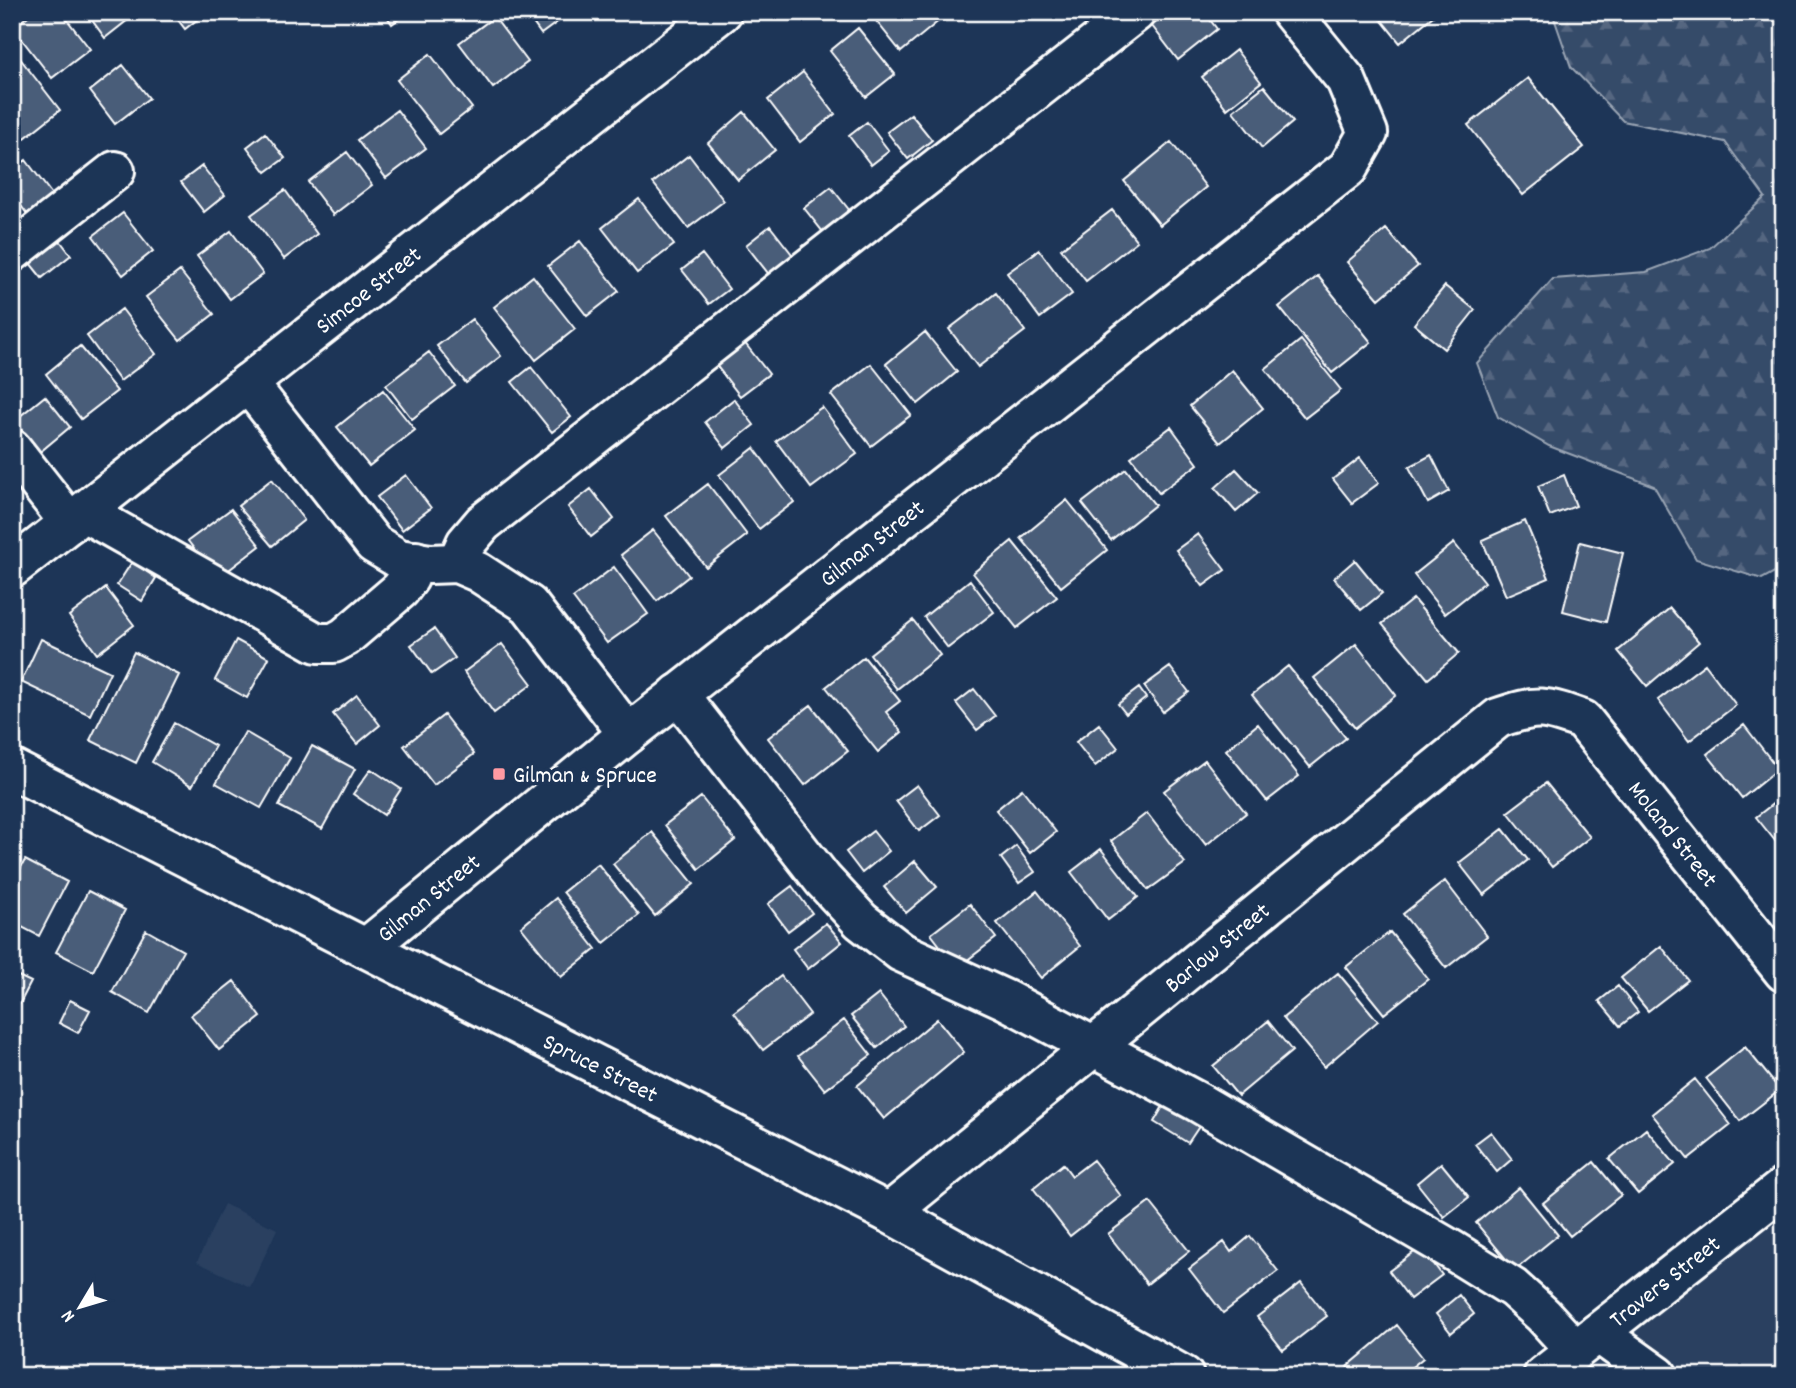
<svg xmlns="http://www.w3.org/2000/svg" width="1796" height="1388" viewBox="0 0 1796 1388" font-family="Dekko,sans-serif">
<defs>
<pattern id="forest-firs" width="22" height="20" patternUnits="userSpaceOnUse" patternTransform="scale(1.75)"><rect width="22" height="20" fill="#364b69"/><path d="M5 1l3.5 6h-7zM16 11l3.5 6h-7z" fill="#546680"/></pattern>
</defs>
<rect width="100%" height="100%" fill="#1d3557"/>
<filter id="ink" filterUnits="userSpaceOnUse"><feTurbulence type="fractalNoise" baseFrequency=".0143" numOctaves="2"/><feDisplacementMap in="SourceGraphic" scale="14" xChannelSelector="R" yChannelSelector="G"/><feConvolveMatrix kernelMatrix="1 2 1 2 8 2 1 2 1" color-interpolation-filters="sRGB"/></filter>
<g filter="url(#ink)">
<path fill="#2a4161" d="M1784,1190V1376H1547Z
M224,1204L277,1229L250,1287L197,1262Z"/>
<path fill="url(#forest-firs)" stroke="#9aa5b4" stroke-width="2" d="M1552,12H1784V567L1762,579L1696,559L1654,486L1549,446L1498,417L1477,363L1553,279L1646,272L1710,248L1765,197L1725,142L1623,121L1571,67Z"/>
<path fill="#4a5d79" stroke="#fff" stroke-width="2" d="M33,12H61L90,49L52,78L13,28Z
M86,12H138L105,38Z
M172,12H207L185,29Z
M384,12H408L392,24Z
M525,12H571L541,34Z
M869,12H933L940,20L901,52Z
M1168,12H1204L1217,29L1178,60L1152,26Z
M1375,12H1438L1400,43Z
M494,17L528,62L493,88L459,43Z
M858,28L895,74L866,97L830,51Z
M12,48L60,110L16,145L12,140Z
M1236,50L1261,82L1227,109L1202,77Z
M430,54L472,108L439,134L397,80Z
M123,65L149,98L115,124L90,91Z
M803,72L835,114L800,142L768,100Z
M1528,78L1584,147L1523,195L1468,125Z
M1264,86L1293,122L1262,148L1233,111Z
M397,110L426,148L386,178L357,140Z
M744,112L775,150L738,180L708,143Z
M911,114L932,140L908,159L887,132Z
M867,122L889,151L871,165L849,136Z
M265,133L285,158L266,172L247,147Z
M1171,142L1206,187L1160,225L1124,181Z
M347,152L372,185L333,215L308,182Z
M689,155L724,201L688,228L653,183Z
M26,160L53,196L28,215L12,194V171Z
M202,166L225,195L204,212L181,182Z
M831,187L854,216L827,237L804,208Z
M285,190L317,234L284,259L251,215Z
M639,199L674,245L637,273L602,228Z
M1112,210L1137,241L1086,281L1061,249Z
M123,213L153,251L123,275L93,236Z
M770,226L795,258L771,277L746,245Z
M1386,229L1418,266L1379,299L1347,262Z
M231,231L263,274L230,299L197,256Z
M55,234L71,255L42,278L25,257Z
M580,241L619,291L587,316L548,266Z
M1039,250L1072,294L1040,318L1007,273Z
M702,254L729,289L709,304L682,270Z
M180,271L214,314L180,340L146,297Z
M533,276L575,329L536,360L494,307Z
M1318,276L1371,342L1332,373L1279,307Z
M1445,286L1475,310L1444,349L1414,324Z
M996,293L1025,331L978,367L949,329Z
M122,309L156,354L120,381L87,336Z
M472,319L501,356L466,383L437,346Z
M925,332L957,372L918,404L886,364Z
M1301,340L1341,390L1305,418L1265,369Z
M744,342L769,374L740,396L716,365Z
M80,346L117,391L81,419L46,374Z
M429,352L455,386L412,419L386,385Z
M871,364L911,415L871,446L831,395Z
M531,367L571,417L552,432L512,382Z
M1232,370L1263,408L1220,443L1190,406Z
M383,390L415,430L369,466L337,427Z
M45,396L70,427L40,452L14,421Z
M734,399L754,425L725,448L705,422Z
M822,407L857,454L811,488L776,441Z
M1171,427L1198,464L1159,493L1131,457Z
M754,448L794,502L759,529L719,475Z
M1431,455L1449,491L1428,503L1409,467Z
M1360,458L1379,483L1352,503L1333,479Z
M1126,469L1155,505L1111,540L1082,503Z
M1236,469L1258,493L1236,512L1215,488Z
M406,475L431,508L402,530L377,497Z
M1564,475L1576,506L1550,516L1538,486Z
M272,479L304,520L272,546L238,506Z
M708,484L747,535L706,567L666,516Z
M591,489L614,519L591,537L568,507Z
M1067,500L1107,550L1061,587L1021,538Z
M231,509L260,546L217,579L188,541Z
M1525,521L1549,578L1506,596L1482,540Z
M653,530L689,576L657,601L621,555Z
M1198,534L1225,570L1203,586L1176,550Z
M1012,541L1057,597L1017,628L973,573Z
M1580,542L1623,553L1606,622L1563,611Z
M1454,543L1485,582L1445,614L1414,575Z
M1355,560L1382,593L1361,610L1334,578Z
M132,562L156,578L142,601L117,585Z
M614,567L648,614L607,643L573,598Z
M970,580L994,612L948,648L924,617Z
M106,588L134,625L97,654L69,616Z
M1413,599L1459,653L1428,679L1382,624Z
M1670,608L1699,642L1647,686L1618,651Z
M913,620L940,655L897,689L870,654Z
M434,629L455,658L432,674L411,645Z
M41,639L110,672L90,715L21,682Z
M236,640L269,658L247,698L215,680Z
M502,644L532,684L494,713L464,672Z
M1356,644L1396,695L1355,728L1314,678Z
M134,652L179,675L136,763L90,740Z
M864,657L900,701L886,712L902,732L878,752L826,687Z
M1705,664L1736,705L1689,741L1658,700Z
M1288,666L1346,738L1310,767L1252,695Z
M1170,667L1189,692L1163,712L1144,686Z
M1139,688L1146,698L1126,714L1118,704Z
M974,689L995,716L977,730L956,703Z
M357,695L380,725L357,744L333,714Z
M811,705L848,751L805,785L768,738Z
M444,715L474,754L434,785L404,746Z
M174,723L215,746L192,786L152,762Z
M1099,724L1118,748L1095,766L1076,742Z
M1258,724L1299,776L1267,801L1226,750Z
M1744,725L1778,769L1742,798L1707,754Z
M245,732L290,758L261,808L216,783Z
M312,746L355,769L322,829L279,806Z
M1205,760L1246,813L1206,845L1164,791Z
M371,769L401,789L384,815L353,794Z
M1546,783L1590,837L1552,867L1508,812Z
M917,785L940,815L919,831L896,801Z
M1022,789L1056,832L1030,853L996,810Z
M1784,795V852L1756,817Z
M701,797L735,840L699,869L665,825Z
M1147,813L1185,863L1148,890L1111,841Z
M1503,829L1528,860L1484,895L1459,863Z
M873,831L889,851L862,873L846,852Z
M652,832L694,884L655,916L613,864Z
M1016,846L1035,872L1019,883L1001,858Z
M1101,849L1138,897L1108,920L1071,872Z
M25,860L67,882L39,936L12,922V884Z
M915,861L937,887L906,913L884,887Z
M598,864L639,915L604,943L563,892Z
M1445,881L1487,936L1446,968L1403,914Z
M792,886L812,913L788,931L768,904Z
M88,891L125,910L93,971L56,952Z
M1037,891L1080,946L1041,978L997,923Z
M556,898L596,949L561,977L521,927Z
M970,904L996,938L957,968L931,934Z
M826,923L842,942L808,969L793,949Z
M146,930L183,951L149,1013L112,992Z
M1390,932L1428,979L1384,1014L1346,967Z
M1661,946L1688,980L1648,1011L1621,978Z
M12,973L31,982L12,1019Z
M1338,973L1378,1021L1324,1067L1283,1018Z
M781,976L810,1014L763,1050L734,1012Z
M234,981L261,1017L219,1050L191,1015Z
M1618,986L1638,1012L1620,1026L1599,1001Z
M879,994L904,1026L877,1048L851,1016Z
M70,1000L90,1010L78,1033L59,1023Z
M937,1019L964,1052L884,1119L857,1086Z
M844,1020L871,1055L825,1090L798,1056Z
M1268,1021L1292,1051L1238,1096L1213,1066Z
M1745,1047L1780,1090L1740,1121L1706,1078Z
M1695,1079L1731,1125L1688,1159L1652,1114Z
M1165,1103L1200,1125L1188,1143L1154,1122Z
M1646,1129L1675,1164L1638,1194L1609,1159Z
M1491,1132L1512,1159L1497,1172L1475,1144Z
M1093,1160L1121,1196L1070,1236L1033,1188L1063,1164L1072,1176Z
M1594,1162L1621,1195L1570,1236L1543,1203Z
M1441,1163L1469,1197L1444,1217L1417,1183Z
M1519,1187L1558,1235L1515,1270L1476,1223Z
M1150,1202L1189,1251L1147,1284L1108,1234Z
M1250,1236L1278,1271L1223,1313L1189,1269L1224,1242L1231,1252Z
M1421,1247L1442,1275L1410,1299L1389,1271Z
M1301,1283L1327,1316L1283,1350L1257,1317Z
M1459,1295L1474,1314L1451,1333L1436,1314Z
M1397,1325L1423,1358L1401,1376H1354L1347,1367Z"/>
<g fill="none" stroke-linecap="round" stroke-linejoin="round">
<defs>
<g id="minor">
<path d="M12,252L115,171"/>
<path d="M248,383L374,544L399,559L430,564L457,563L478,572L529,605L628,734"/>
<path d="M12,449L70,523"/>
<path d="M84,512L317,643H334L345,637L400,590L409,578L416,561"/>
<path d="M457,563L466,543L483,523L1136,12"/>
<path id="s1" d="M12,568L722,12"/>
<path d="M678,694L823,880L861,921L901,952L1006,1000L1196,1101L1450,1249L1513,1288L1543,1315L1575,1350"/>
<path id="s2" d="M12,769L889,1213L1184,1376"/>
<path id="s3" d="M366,948L628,734L1348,168L1368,133L1346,80L1291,12"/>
<path id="s4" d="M889,1213L1498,718C1538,704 1544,706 1583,720L1784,972"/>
<path d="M1598,1333L1658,1376"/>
<path id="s5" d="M1543,1376L1784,1187"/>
</g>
</defs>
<use href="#minor" stroke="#fff" stroke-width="44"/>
<use href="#minor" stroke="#1d3557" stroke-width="38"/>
</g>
</g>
<rect fill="#ff9aa2" stroke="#1d3557" stroke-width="2.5" x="492" y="767" width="14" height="14" rx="3.5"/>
<g text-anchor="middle" stroke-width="7" stroke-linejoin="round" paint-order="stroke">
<g font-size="24" fill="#fff" stroke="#1d3557">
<text dy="8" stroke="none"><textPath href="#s1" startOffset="452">Simcoe Street</textPath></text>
<text dy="8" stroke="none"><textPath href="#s3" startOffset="648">Gilman Street</textPath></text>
<text dy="8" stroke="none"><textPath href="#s4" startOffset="1018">Moland Street</textPath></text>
<text dy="8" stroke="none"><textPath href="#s3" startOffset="80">Gilman Street</textPath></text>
<text dy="8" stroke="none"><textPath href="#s4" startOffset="422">Barlow Street</textPath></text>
<text dy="8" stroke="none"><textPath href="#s2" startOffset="660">Spruce Street</textPath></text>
<text dy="8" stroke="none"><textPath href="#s5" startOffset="154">Travers Street</textPath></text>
</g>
<g font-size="24" fill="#fff" stroke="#1d3557" text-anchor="start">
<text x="513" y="782">Gilman &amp; Spruce</text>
</g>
</g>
<rect width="1796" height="1388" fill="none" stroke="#1d3557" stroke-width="42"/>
<rect x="21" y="21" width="1754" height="1346" fill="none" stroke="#fff" stroke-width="2.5" filter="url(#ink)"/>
<g transform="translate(80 1307) rotate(232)" stroke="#1d3557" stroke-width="5" paint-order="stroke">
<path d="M0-5L12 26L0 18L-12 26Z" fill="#ffffff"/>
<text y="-10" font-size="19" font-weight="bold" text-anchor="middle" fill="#ffffff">N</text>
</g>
</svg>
